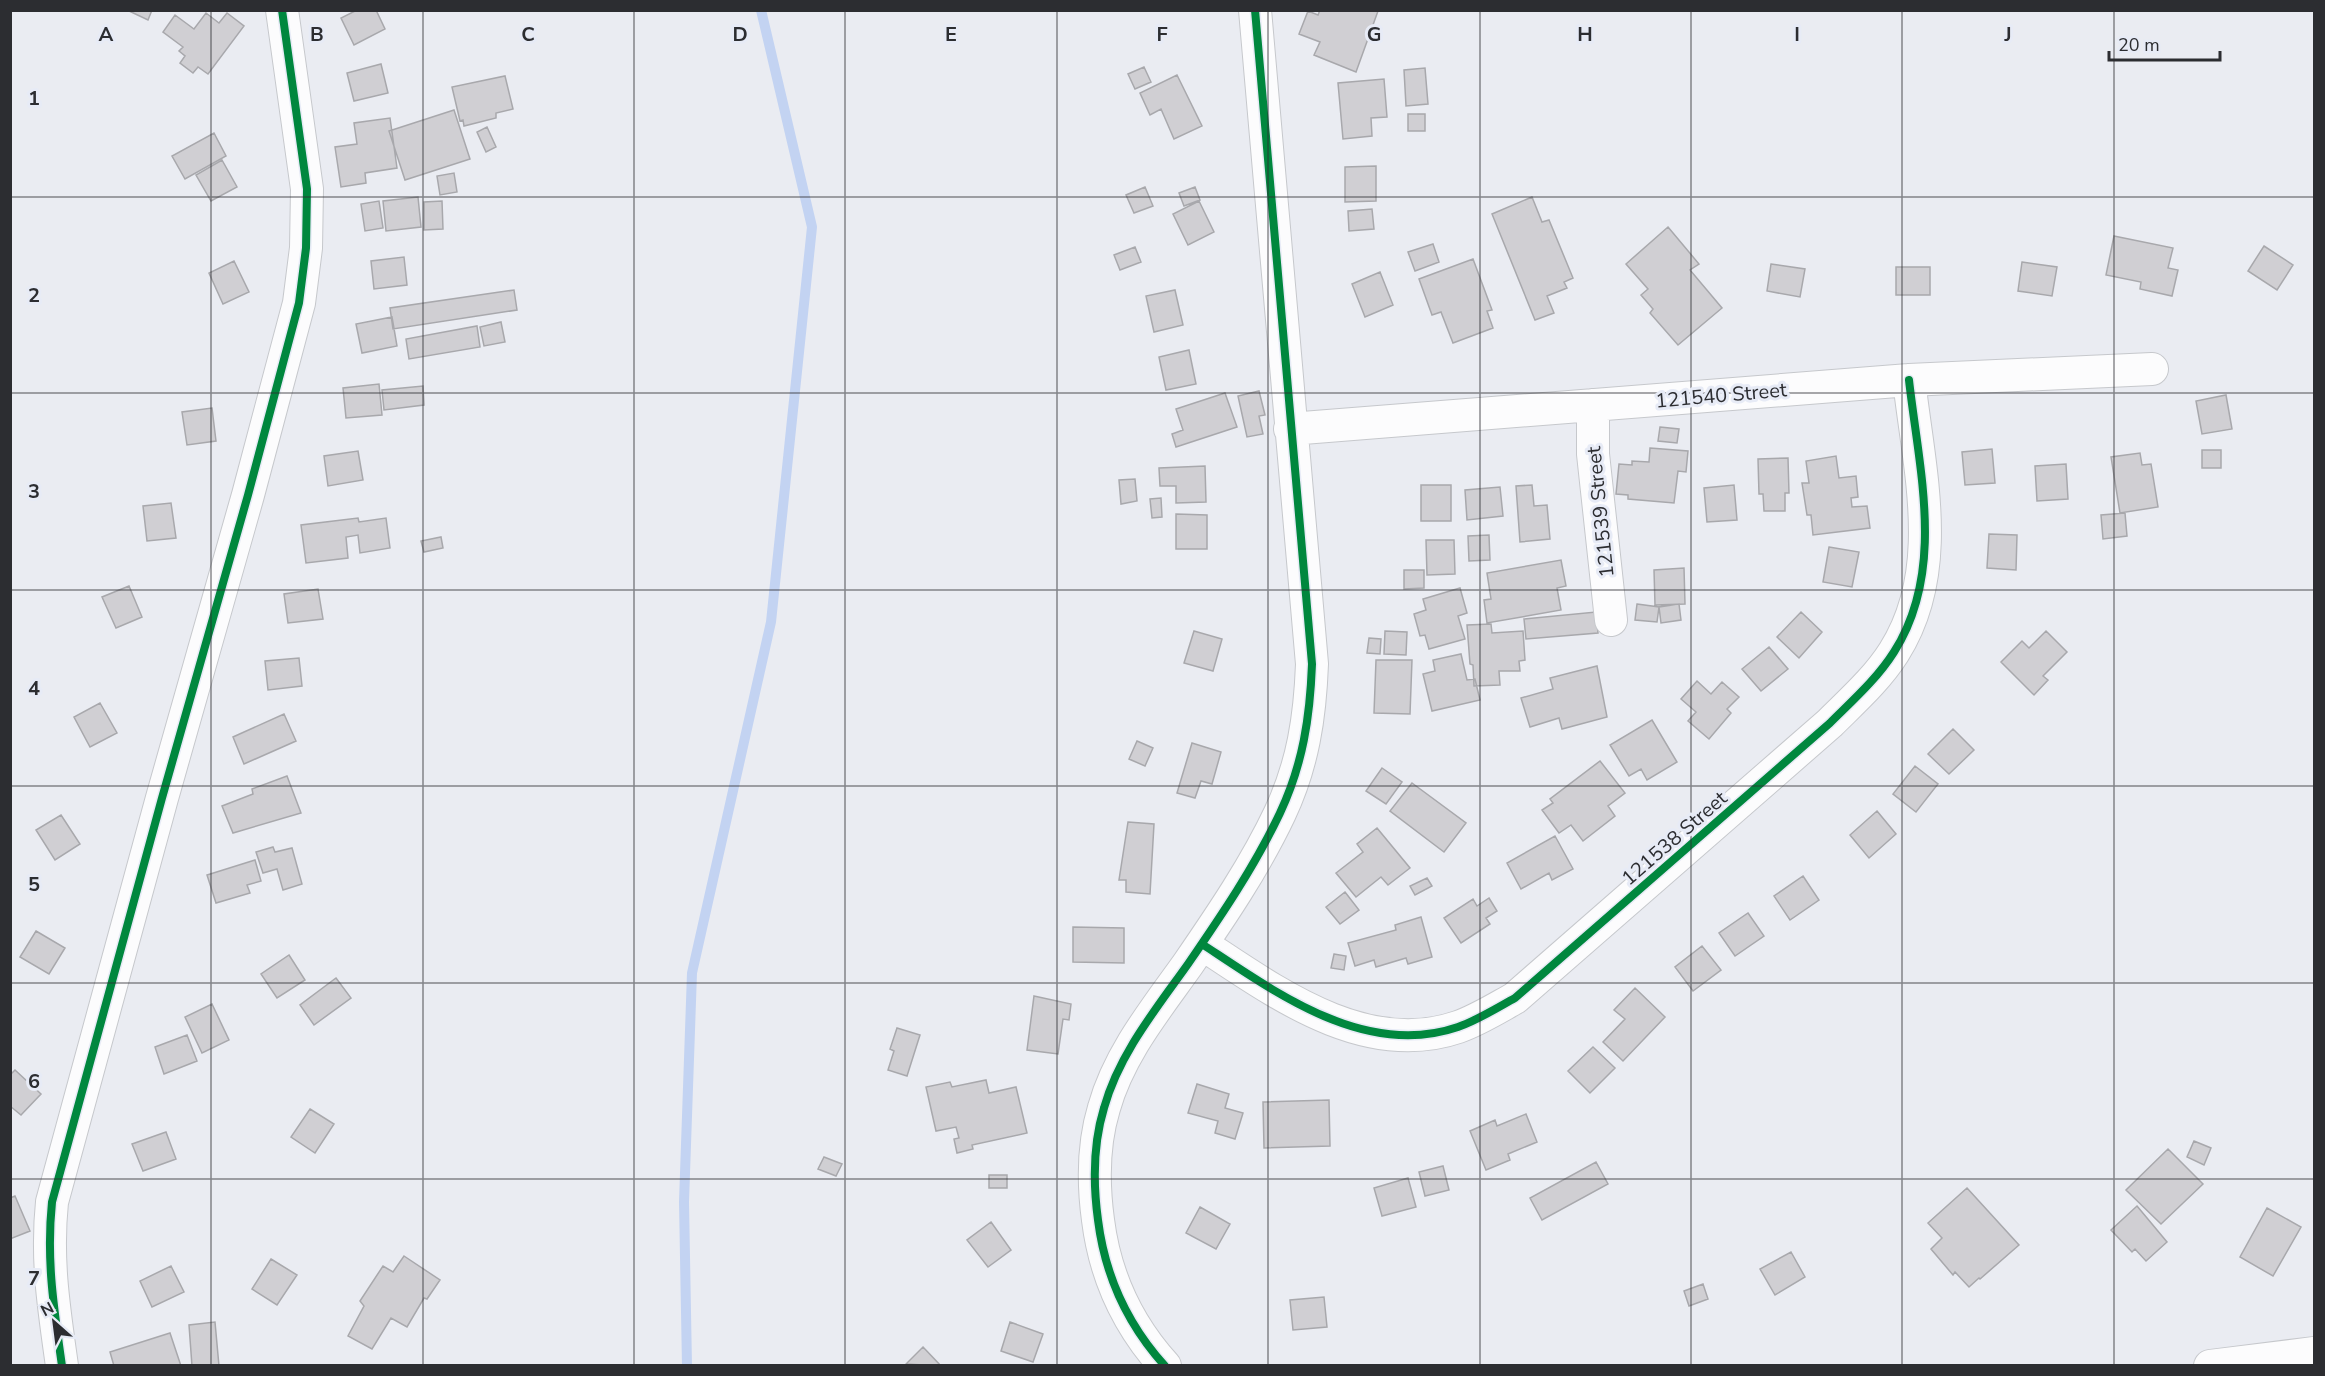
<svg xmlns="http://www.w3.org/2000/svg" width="2325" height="1376" viewBox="0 0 2325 1376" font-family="'Nunito Sans',sans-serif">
<rect width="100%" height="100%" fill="#eaecf2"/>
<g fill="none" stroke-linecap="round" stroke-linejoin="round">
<path stroke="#c3d3f2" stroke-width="10" d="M687,1366L684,1202L692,973L771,622L812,227L761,10"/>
</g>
<path fill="#d0cfd3" stroke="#a8a8ac" stroke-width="1.5" d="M127,10H152L148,20Z
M357,10H376L385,29L354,45L341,18Z
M1320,10L1378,11L1356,72L1314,55L1320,42L1299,34L1308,11L1318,15Z
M206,13L219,23L227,13L244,26L208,74L198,67L193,73L180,63L185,56L179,51L183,47L163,32L175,15L194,29Z
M381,64L388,93L354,101L347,73Z
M1144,67L1151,82L1135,89L1128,74Z
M1425,68L1428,104L1406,106L1404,70Z
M1177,75L1202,126L1174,139L1161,109L1150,115L1140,93Z
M505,76L513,109L496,113V118L464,126L463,120L460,121L452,87Z
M1384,79L1387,117L1371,118L1372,136L1343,139L1338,83Z
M454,110L470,159L405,180L389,131Z
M1408,114H1425V131H1408Z
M390,118L397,168L365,173L366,183L341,187L335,147L357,144L354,123Z
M487,127L496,147L486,152L477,132Z
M214,133L226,156L185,179L172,156Z
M222,160L237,187L211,201L196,175Z
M1376,166V201L1345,202V167Z
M454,173L457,192L440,195L437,176Z
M1145,187L1153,206L1134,213L1126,195Z
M1195,187L1200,200L1184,206L1179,193Z
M418,197L421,227L386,231L383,201Z
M1532,197L1542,222L1549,220L1573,278L1564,282L1567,288L1547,296L1554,313L1535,320L1492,214Z
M379,201L383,228L365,231L361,204Z
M442,201L443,229L424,230V202Z
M1199,201L1214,232L1188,245L1173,214Z
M1372,209L1374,229L1349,231L1348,211Z
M1668,227L1699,264L1690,270L1722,308L1678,345L1650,313L1653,309L1641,295L1648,289L1626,264Z
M2114,236L2173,248L2168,268L2178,270L2172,296L2140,289L2141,282L2106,275Z
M1433,244L1439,262L1415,271L1408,252Z
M2264,246L2293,265L2277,290L2248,271Z
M1135,247L1141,262L1120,270L1114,255Z
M404,257L407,285L374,289L371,261Z
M1473,259L1492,310L1487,311L1493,328L1453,343L1441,312L1432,315L1419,279Z
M234,261L249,292L223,304L209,273Z
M2022,262L2057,267L2052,296L2018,291Z
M1771,264L1805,269L1800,297L1767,291Z
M1896,267H1930V295H1896Z
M1380,272L1393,305L1365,317L1352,284Z
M514,290L517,310L393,329L390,308Z
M1175,290L1183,325L1154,332L1146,296Z
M392,317L397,346L362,353L356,324Z
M501,322L505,342L484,346L480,327Z
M477,326L480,347L409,359L406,339Z
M1189,350L1196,384L1166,390L1159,357Z
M379,384L382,415L346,418L343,388Z
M423,386L424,405L384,410L382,390Z
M1259,391L1265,415L1259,416L1263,434L1247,437L1238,396Z
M1225,393L1237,427L1176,447L1172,434L1183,430L1176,409Z
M2226,395L2232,429L2202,434L2196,401Z
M212,408L216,441L187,445L182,412Z
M1660,427L1679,429L1677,443L1658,441Z
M1650,448L1688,451L1686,472L1678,471L1674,503L1628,499V495L1616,494L1619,464L1632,465V461L1649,462Z
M1992,449L1995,483L1965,485L1962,452Z
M2202,450H2221V468H2202Z
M358,451L363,480L328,486L324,456Z
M2140,453L2142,465L2151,464L2158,507L2120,513L2111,457Z
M1836,456L1839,478L1856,476L1858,497L1851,498L1852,507L1867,506L1870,528L1813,535L1811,515H1807L1802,483H1809L1806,461Z
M1788,458L1789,493H1785V511H1764L1763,494H1759L1758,459Z
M2066,464L2068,499L2037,501L2035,466Z
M1205,466L1206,502L1176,503V486H1160L1159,468Z
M1135,479L1137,501L1121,504L1119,480Z
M1421,485H1451V521H1421Z
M1532,485L1534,506L1547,505L1550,539L1520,542L1516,486Z
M1734,485L1737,520L1707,522L1704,488Z
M1500,487L1503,516L1467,520L1465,490Z
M1161,498L1162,517L1152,518L1150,499Z
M171,503L176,538L147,541L143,506Z
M2125,513L2127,536L2103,539L2101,515Z
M1176,514L1207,515V549H1176Z
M358,518L359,522L386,518L390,548L360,553L358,535L346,537L348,558L306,563L301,525Z
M1989,534L2017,535L2016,570L1987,568Z
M1489,535L1490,560L1469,561L1468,536Z
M441,537L443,548L424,552L421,541Z
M1426,540H1454L1455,574L1427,575Z
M1829,547L1859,552L1852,587L1823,582Z
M1561,560L1566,586L1557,588L1561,610L1487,623L1484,600L1491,599L1487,573Z
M1684,568L1685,604L1655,605L1654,570Z
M1404,570H1424V588L1404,589Z
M129,586L142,617L116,628L102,597Z
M1460,588L1467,613L1458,616L1465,639L1429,649L1425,635L1420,636L1414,614L1426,610L1423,599Z
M318,589L323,619L288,623L284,594Z
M1637,604L1659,607L1657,622L1635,620Z
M1679,604L1681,620L1661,623L1659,607Z
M1596,612L1598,633L1526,639L1524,619Z
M1801,612L1822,632L1799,658L1777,637Z
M1491,624L1492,633L1523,631L1525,660L1519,661L1520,671H1499L1500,685L1474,686L1473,665L1470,664L1467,625Z
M1194,631L1222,639L1213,671L1184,663Z
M1385,631L1407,632L1406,655L1384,654Z
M2046,631L2067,652L2043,676L2048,680L2034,695L2001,662L2022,641L2029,648Z
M1369,638L1381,639L1380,654L1367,653Z
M1769,647L1788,669L1761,691L1742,669Z
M1461,654L1467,680L1475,679L1480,700L1432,711L1423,674L1435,671L1433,660Z
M299,658L302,686L268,690L265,661Z
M1376,660H1412L1410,714L1374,713Z
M1597,666L1607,717L1562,729L1559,718L1530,727L1521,698L1553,689L1550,678Z
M1697,681L1711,694L1722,682L1739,697L1727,709L1731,713L1709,739L1688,721L1696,712L1681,699Z
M100,703L117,733L90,747L74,717Z
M284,714L296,741L244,764L233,737Z
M1652,720L1677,762L1647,780L1641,769L1629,776L1610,745Z
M1953,729L1974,750L1949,774L1928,754Z
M1137,741L1153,748L1145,766L1129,759Z
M1192,743L1221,752L1212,784L1201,781L1195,798L1177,793Z
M1600,761L1625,793L1608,806L1615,816L1583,841L1571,825L1559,833L1542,810L1553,803L1550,799Z
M1915,766L1938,784L1916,812L1893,794Z
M1382,768L1402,782L1386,804L1366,791Z
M287,776L301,813L233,833L222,806L253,794L252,789Z
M1412,783L1466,823L1444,852L1390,811Z
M1877,811L1896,834L1869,858L1850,835Z
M61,815L80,844L55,860L36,830Z
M1128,822L1154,824L1150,894L1126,892V880H1119Z
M1377,828L1410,868L1388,885L1381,877L1356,897L1336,873L1363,852L1357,844Z
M1555,836L1573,869L1552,880L1549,873L1521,889L1507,863Z
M273,847L275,852L292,848L302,884L283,890L277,869L263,873L256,852Z
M255,860L261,881L247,885L250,893L216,903L207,875Z
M1803,876L1819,900L1790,920L1774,896Z
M1427,878L1432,886L1415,895L1410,886Z
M1345,892L1359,910L1340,924L1326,907Z
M1489,898L1497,911L1486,918L1490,924L1461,943L1444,918L1473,899L1477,906Z
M1748,913L1764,936L1735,956L1719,933Z
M1421,917L1432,957L1408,964L1406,958L1376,967L1374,960L1355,966L1348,943L1396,930L1395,925Z
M1073,927L1124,928V963L1073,962Z
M36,931L65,948L49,974L20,957Z
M1702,946L1721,970L1693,991L1675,967Z
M1334,954L1346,956L1344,970L1331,968Z
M289,955L305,980L277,998L261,974Z
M336,978L351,998L314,1025L300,1005Z
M1635,988L1665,1017L1623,1061L1603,1042L1625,1019L1614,1010Z
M1034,996L1071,1004L1069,1020L1063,1019L1058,1054L1027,1050Z
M212,1004L229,1040L202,1053L185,1017Z
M897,1028L920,1035L907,1076L888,1070L894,1051L890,1049Z
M187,1035L197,1061L164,1074L155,1047Z
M1593,1047L1615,1068L1590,1093L1568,1071Z
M15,1070L41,1094L21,1115L10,1106V1075Z
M986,1080L989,1093L1016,1087L1027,1133L972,1145L973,1149L957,1153L954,1139L959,1138L956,1127L936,1131L926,1087L950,1082L952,1087Z
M1197,1084L1229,1094L1225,1108L1243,1113L1235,1139L1215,1133L1218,1121L1188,1113Z
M1329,1100L1330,1146L1264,1148L1263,1102Z
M310,1109L334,1124L315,1153L291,1137Z
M1526,1114L1537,1142L1508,1154L1510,1160L1486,1170L1470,1131L1495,1120L1497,1126Z
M166,1132L176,1159L143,1171L132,1144Z
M2194,1141L2211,1148L2204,1165L2187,1157Z
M2168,1149L2203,1184L2161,1224L2126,1190Z
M824,1157L842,1164L836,1176L818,1169Z
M1596,1162L1608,1184L1542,1220L1530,1198Z
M1443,1166L1449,1190L1425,1196L1419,1172Z
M989,1175H1007V1188H989Z
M1408,1178L1416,1207L1382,1216L1374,1188Z
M1967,1188L2019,1245L1980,1279L1979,1278L1969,1287L1955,1272L1953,1275L1931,1249L1942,1238L1928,1223Z
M15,1196L30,1231L10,1239V1198Z
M2137,1206L2167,1242L2146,1261L2135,1249L2132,1252L2111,1230Z
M1200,1207L1230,1224L1216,1249L1186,1233Z
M2267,1208L2301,1227L2273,1276L2240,1257Z
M991,1222L1011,1250L988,1267L967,1240Z
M1791,1252L1805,1277L1775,1295L1760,1269Z
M404,1256L440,1280L427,1299L424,1298L407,1327L391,1318L372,1349L348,1336L364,1306L360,1301L383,1266L393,1272Z
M271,1259L297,1275L277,1305L252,1289Z
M171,1266L184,1292L152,1307L140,1281Z
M1703,1284L1708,1299L1689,1306L1684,1291Z
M1324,1297L1327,1327L1293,1330L1290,1300Z
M215,1322L219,1366H192L189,1325Z
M1010,1322L1043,1334L1033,1362L1001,1351Z
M170,1333L181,1366H114L110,1352Z
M923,1347L941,1366L906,1364Z"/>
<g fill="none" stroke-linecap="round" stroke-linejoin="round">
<defs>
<path id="street" d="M1593,405V454L1611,620
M1290,429L1909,380L2152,369
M1202,944C1275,992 1365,1059 1458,1027C1478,1020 1497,1008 1515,998L1830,723C1852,701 1877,679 1894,652C1946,570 1919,470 1909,380
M62,1366C54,1309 46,1260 52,1202L162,798L248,495L299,303L306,248L307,189L282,10
M1165,1366C1127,1324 1105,1276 1098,1220C1093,1183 1093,1144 1104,1108C1119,1054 1156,1009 1188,964C1221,916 1255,866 1280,813C1303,764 1310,717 1312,664L1255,10
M2210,1366L2314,1353"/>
</defs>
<use href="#street" stroke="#c6c8cc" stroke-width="34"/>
<use href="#street" stroke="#fcfcfd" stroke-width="32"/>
<defs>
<path id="cycleway" d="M1202,944C1275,992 1365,1059 1458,1027C1478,1020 1497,1008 1515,998L1830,723C1852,701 1877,679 1894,652C1946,570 1919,470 1909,380
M62,1366C54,1309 46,1260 52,1202L162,798L248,495L299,303L306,248L307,189L282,10
M1165,1366C1127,1324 1105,1276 1098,1220C1093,1183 1093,1144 1104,1108C1119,1054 1156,1009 1188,964C1221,916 1255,866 1280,813C1303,764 1310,717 1312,664L1255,10"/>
</defs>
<use href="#cycleway" stroke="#e7ebf6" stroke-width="11"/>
<use href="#cycleway" stroke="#00873e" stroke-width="8"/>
</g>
<path fill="none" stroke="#2c2d31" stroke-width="1.5" stroke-opacity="0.55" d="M211,10V1366M423,10V1366M634,10V1366M845,10V1366M1057,10V1366M1268,10V1366M1480,10V1366M1691,10V1366M1902,10V1366M2114,10V1366M10,197H2314M10,393H2314M10,590H2314M10,786H2314M10,983H2314M10,1179H2314"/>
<g text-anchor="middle" stroke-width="6" stroke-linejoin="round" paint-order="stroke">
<g font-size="20" fill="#2c2d31" stroke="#e7ebf6">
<text transform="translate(1721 395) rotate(-5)" y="7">121540 Street</text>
<text transform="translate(1600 512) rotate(-96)" y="7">121539 Street</text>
<text transform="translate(1674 838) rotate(-41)" y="7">121538 Street</text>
</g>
</g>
<g font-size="20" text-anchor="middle" font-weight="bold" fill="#2c2d31" stroke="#e7ebf6" stroke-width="6" stroke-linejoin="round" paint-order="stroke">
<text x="106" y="41">A</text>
<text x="317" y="41">B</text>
<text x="528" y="41">C</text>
<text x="740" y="41">D</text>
<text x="951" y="41">E</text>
<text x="1162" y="41">F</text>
<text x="1374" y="41">G</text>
<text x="1585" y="41">H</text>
<text x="1797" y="41">I</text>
<text x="2008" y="41">J</text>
<text x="34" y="105">1</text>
<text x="34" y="302">2</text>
<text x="34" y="498">3</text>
<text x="34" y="695">4</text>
<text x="34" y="891">5</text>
<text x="34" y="1088">6</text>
<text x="34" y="1285">7</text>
</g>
<rect width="2325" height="1376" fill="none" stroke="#2c2d31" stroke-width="24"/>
<g transform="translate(54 1322) rotate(332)" stroke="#e7ebf6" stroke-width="4.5" paint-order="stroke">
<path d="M0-4.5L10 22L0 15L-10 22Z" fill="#2c2d31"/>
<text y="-9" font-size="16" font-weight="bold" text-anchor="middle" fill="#2c2d31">N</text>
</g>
<path d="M2109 51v9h111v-9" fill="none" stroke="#2c2d31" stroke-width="3"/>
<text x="2118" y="51" font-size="18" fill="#2c2d31" stroke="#e7ebf6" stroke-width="4.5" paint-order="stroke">20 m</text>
</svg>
